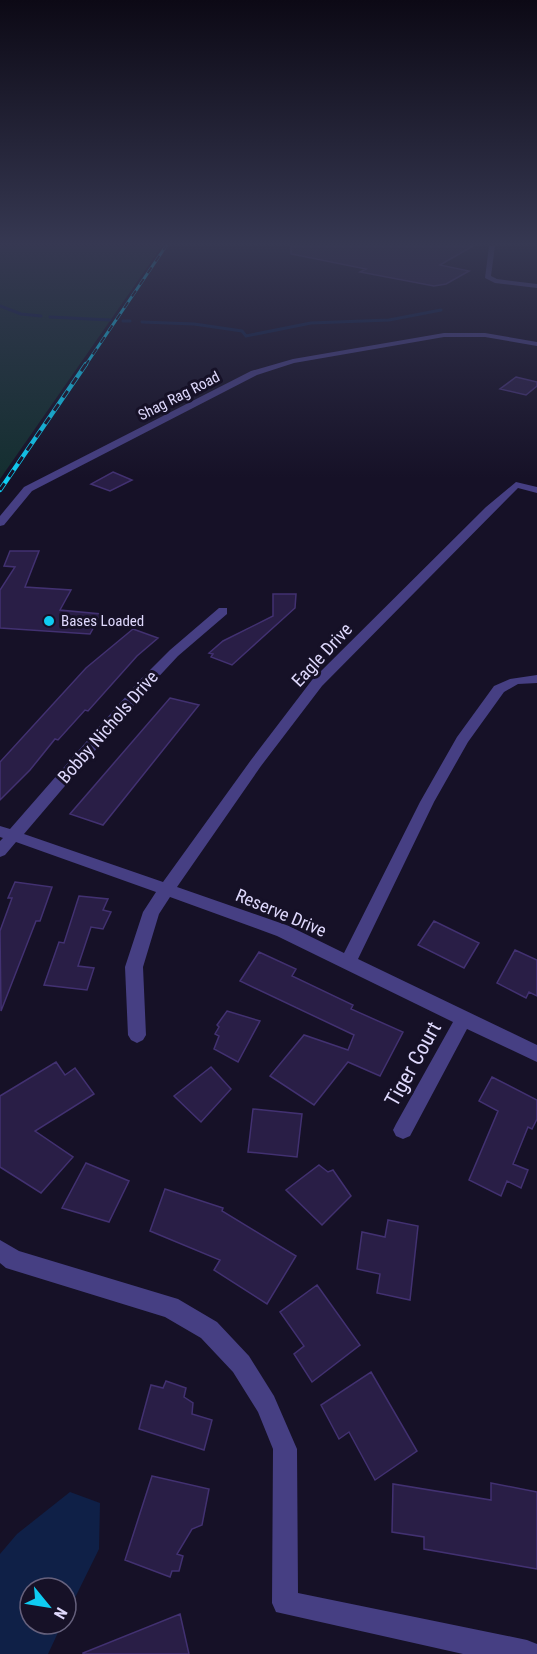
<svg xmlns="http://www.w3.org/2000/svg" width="537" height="1654" viewBox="0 0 537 1654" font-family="'Roboto Condensed',sans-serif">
<rect width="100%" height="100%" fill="#161127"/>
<path fill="#142f30" d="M0,246H162L0,479Z"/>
<path fill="#0f2047" d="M70,1492L100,1503L99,1549L66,1616V1588H30V1624H62L48,1654H0V1554L17,1534Z"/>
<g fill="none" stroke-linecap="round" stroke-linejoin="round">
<path stroke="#0f2047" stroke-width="3" d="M0,306L21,314L41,316
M50,317L110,320
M123,321H130
M142,322L194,324L242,331L246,336L311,323L389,320L441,310"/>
</g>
<path fill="#291e46" stroke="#423171" stroke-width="1.5" d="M291,246H473L440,265L469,271L446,284L434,286L360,272L366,269L291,254Z
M516,377L537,382V386L526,395L500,389Z
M113,472L132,480L110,491L91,484Z
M10,551H39L25,587L71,590L60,610L101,614L90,634L0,628V590L15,567L4,566Z
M273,594H296L295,608L232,665L211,657L213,654L209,653L223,641L273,616Z
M133,629L158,638L137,656L88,711L85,710L58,740L55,739L30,770L0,800V762L86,668Z
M170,698L199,705L103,825L70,814Z
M15,882L52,887L40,921H36L1,1011L0,931L12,898H8Z
M79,896L108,899L103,910L111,912L103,929L91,927L78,966L94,968L87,990L44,985L59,942L64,943Z
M434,921L479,943L464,968L418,945Z
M515,950L537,960V996L529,992L526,998L497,983Z
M259,952L296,969L292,976L353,1005L351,1009L403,1032L380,1076L348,1062L314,1105L270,1076L304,1035L348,1050L354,1035L240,981Z
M227,1011L260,1021L238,1062L214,1049L219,1036L215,1034L219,1027L217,1025Z
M56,1062L65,1075L75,1068L94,1094L35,1131L73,1157L41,1193L0,1167V1096Z
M211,1067L231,1089L201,1122L174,1096Z
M492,1077L537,1100V1119L532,1129L528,1127L513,1164L528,1170L521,1188L507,1181L501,1196L469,1180L498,1111L479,1101Z
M253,1109L302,1114L297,1157L248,1152Z
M86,1163L129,1181L109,1222L62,1208Z
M319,1165L328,1172L333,1170L351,1196L322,1225L286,1190Z
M165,1189L223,1208L222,1211L296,1256L267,1304L214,1270L220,1260L150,1231Z
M388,1220L418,1226L410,1300L377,1293L380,1274L357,1269L362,1232L385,1237Z
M317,1285L360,1345L312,1382L294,1354L304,1346L280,1312Z
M371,1372L417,1451L375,1480L349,1432L339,1439L321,1405Z
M166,1381L186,1388L184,1397L193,1403L192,1414L212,1420L204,1450L139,1429L151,1385L163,1388Z
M152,1476L209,1489L202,1525L192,1529L177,1554L183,1556L179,1571H172L170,1577L125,1560Z
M491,1483L537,1492V1569L424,1549V1537L392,1532L393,1484L491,1500Z
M180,1614L189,1654H83V1653Z"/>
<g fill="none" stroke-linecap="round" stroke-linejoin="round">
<path fill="#463f83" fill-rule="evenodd" d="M489,246H495L491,276L497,279L537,284V288L495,283L485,278Z
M444,333H485L537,342V346L485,337H444L294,363L257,375L32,491L4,525L0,526V516L24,487L251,371L293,359Z
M516,482L537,487V493L518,488L322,686L261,766L177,887L289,926L344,953L420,802L457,737L494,686L510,679L537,675V683L518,684L504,692L468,742L434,802L358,959L537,1045V1062L467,1029L410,1136L403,1139L396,1136L393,1130L396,1124L453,1022L277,936L170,897L159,914L143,967L146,1035L143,1040L137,1043L131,1040L128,1035L125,967L143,912L156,892L16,842L5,855L0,857V841L3,838L0,837V826L10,829L141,679L170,650L219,608H227V614L178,656L151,685L24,834L163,882L251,760L312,680L486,507Z
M0,1240L19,1251L178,1299L217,1322L249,1356L274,1396L297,1449L298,1593L527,1640L537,1644V1654H463L276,1612L272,1603L273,1449L258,1412L233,1372L201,1338L165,1317L6,1268L0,1263Z"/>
<defs>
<path id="rail-far1" d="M85,366L166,246"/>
<path id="rail" d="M0,490L86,364"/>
</defs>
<use href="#rail-far1" stroke="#0fccf2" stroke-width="3"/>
<use href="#rail" stroke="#0fccf2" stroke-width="4.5"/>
<use href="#rail-far1" stroke="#161127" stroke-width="2" stroke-dasharray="7" stroke-linecap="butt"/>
<use href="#rail" stroke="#161127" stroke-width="3" stroke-dasharray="8" stroke-linecap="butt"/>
</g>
<linearGradient id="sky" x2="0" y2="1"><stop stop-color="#0c0915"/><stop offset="0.51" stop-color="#363852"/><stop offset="1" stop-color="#363852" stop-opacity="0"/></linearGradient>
<rect width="537" height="478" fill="url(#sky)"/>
<circle fill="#0fccf2" stroke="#161127" stroke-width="2" cx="49" cy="621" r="6"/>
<g text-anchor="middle" stroke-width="6" stroke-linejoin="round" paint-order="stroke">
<g font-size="15" fill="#dfd9fd" stroke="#161127">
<text transform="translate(179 396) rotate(-27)" y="5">Shag Rag Road</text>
</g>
<g font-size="15" fill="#dfd9fd" stroke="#161127" text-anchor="start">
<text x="61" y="626">Bases Loaded</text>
</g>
<g font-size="18" fill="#dfd9fd" stroke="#161127">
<text transform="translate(322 655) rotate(-47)" y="6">Eagle Drive</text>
<text transform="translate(108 727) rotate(-49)" y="6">Bobby Nichols Drive</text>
<text transform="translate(281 913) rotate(23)" y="6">Reserve Drive</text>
</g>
<g font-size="21" fill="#dfd9fd" stroke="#161127">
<text transform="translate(413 1064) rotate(-61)" y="7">Tiger Court</text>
</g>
</g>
<g transform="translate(48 1606) rotate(120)"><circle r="28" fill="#161127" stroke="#66617d" stroke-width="1.5"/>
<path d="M0-4.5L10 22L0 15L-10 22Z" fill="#0fccf2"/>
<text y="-9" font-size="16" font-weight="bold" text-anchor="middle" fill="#dfd9fd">N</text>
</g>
</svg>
